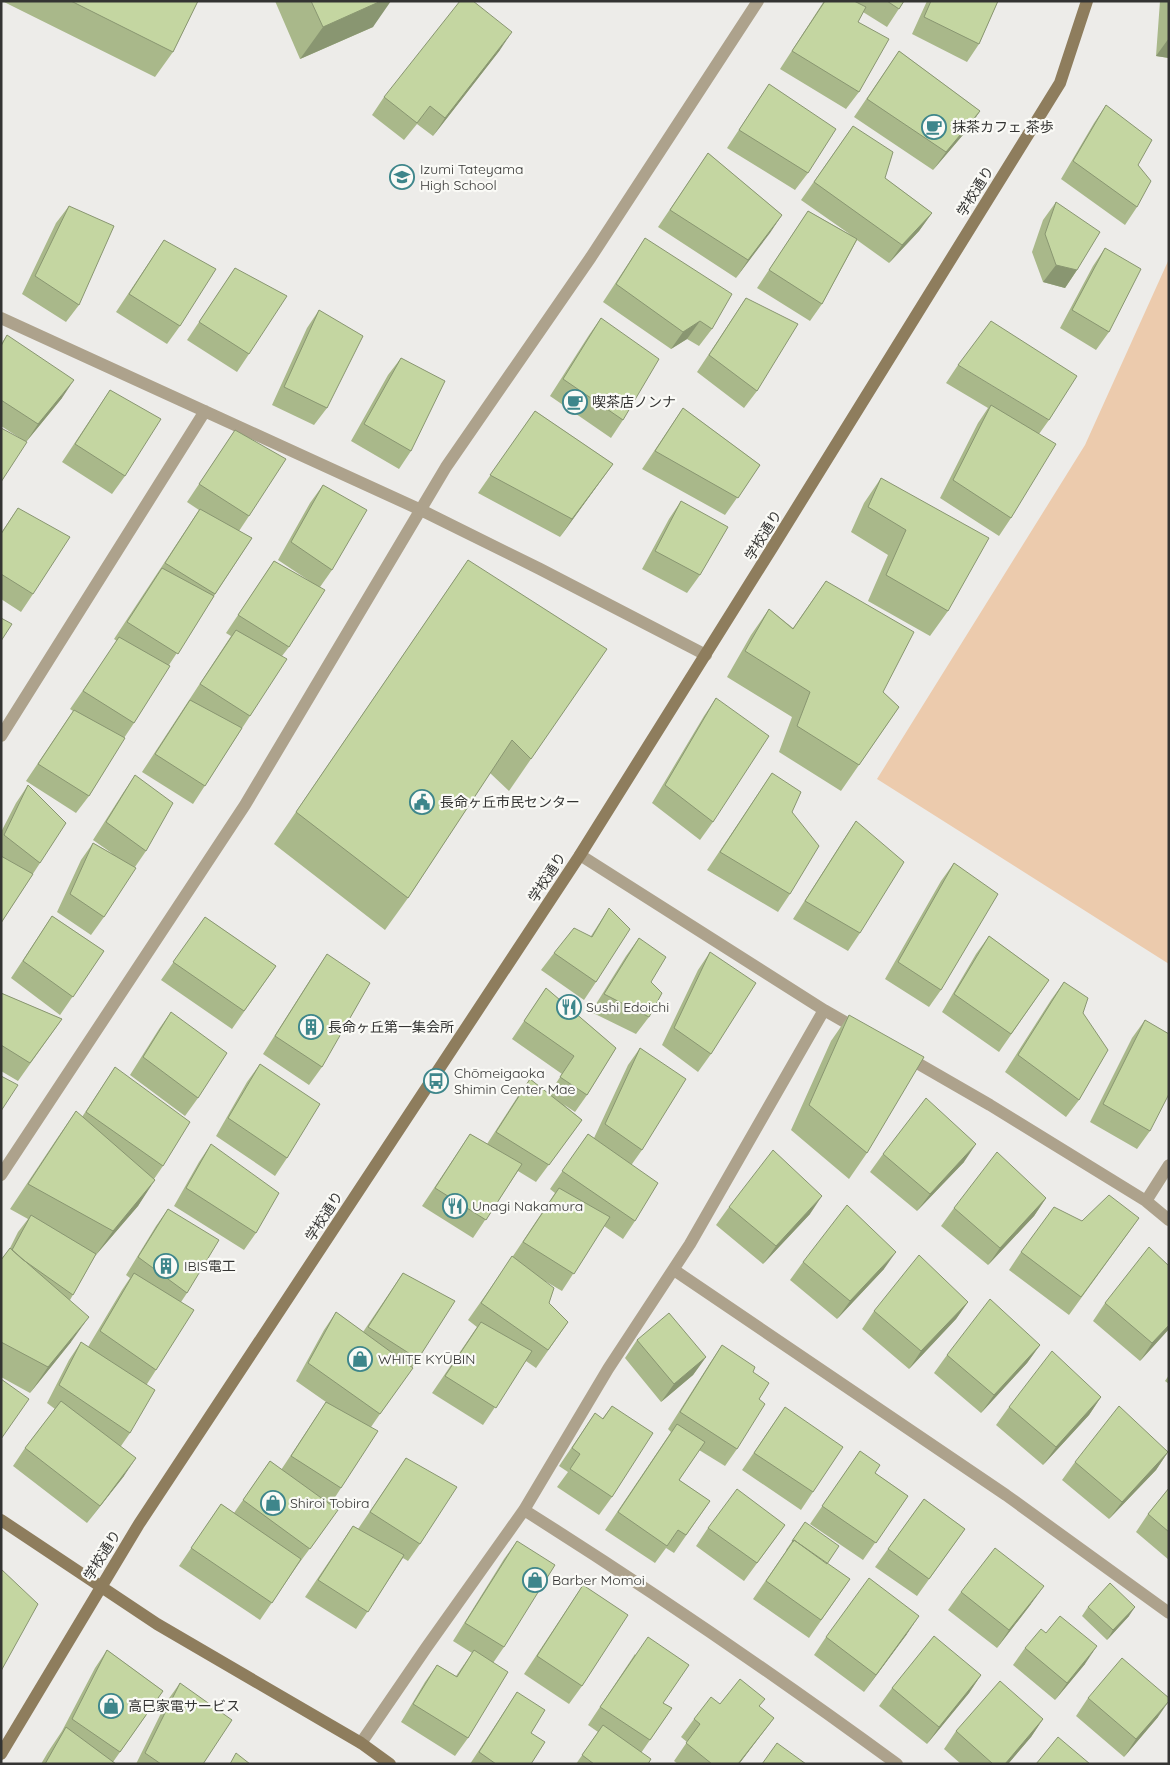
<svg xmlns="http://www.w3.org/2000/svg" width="1170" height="1765" viewBox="0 0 1170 1765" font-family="Quicksand,'Noto Sans JP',sans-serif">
<rect width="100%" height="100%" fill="#edece9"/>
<path fill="#eccbad" d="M1169,259V964L877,779L1085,445Z"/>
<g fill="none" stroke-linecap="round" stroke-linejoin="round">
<path stroke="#ada28c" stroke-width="12" d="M1,318L421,510L540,569L706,655
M1,736L205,411
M580,855L824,1010L859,1030
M905,1056L990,1105L1146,1201L1169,1220
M1,1175L245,805L446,467L591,257L758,1
M1146,1201L1169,1165
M674,1270L1006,1495L1169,1613
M524,1510C651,1590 775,1675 897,1764
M361,1743L426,1648L524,1510L608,1369L690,1244L824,1010"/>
<path stroke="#8e7d5d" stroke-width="12" d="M1,1520L157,1624L361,1743L390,1764
M1,1754L139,1524L580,855L772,548L1060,83L1087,1"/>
</g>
<path fill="#a9b88a" d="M2,1H198L173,52L155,77Z
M275,1H381L373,27L300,59Z
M824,1H904L887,27L863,12L858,22L859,92L846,109L780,69Z
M927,1H998L979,44L967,62L912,34Z
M1160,1H1169V58L1156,56Z
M500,50L433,136L417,124L404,140L372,115L384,97Z
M899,51L980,111L968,129L933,170L854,117Z
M769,84L808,173L795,190L727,148Z
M1106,105L1138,165L1137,207L1125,225L1061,179L1094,123Z
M853,126L885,178L932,213L919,231L889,263L857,240L822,304L810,321L757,288L808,211L851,235L801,200Z
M708,153L782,215L736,278L658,227Z
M1056,202L1077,270L1065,288L1043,282L1032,252L1043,220Z
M69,206L79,305L66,322L22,294L56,223Z
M645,238L712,329L699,346L687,339L671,349L603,302Z
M164,240L180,326L167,344L116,312Z
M1105,248L1109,332L1096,350L1060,328L1093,266Z
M235,268L249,354L237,372L187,340Z
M746,298L757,391L744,408L697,372Z
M319,310L327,408L314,425L272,405L307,328Z
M601,318L623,420L611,438L550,396L589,335Z
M7,335L62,398L26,442L1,426V344Z
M401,358L411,451L399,469L351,441L388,375Z
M958,365L1049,420L1039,434L1011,518L999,536L940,498L978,423L988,408L946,383Z
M110,390L125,476L112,494L62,462Z
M683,408L760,465L725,515L642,469Z
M535,411L613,464L560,537L478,493Z
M235,430L249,516L239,531L252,538L169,665L134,723L124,738L89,796L76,813L26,781L73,711L70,709L117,641L114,639L199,510L187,502Z
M881,478L948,611L930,636L868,601L888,555L851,532L864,503Z
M323,485L332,570L320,587L289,647L282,656L250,716L193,804L142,772L231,636L226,633L274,561L311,582L278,560L310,503Z
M681,501L700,575L687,593L642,569L669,519Z
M18,508L33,594L21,612L1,599V533Z
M468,560L531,759L509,791L490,773L408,898L385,930L274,844Z
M826,581L883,692L899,707L841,791L779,752L792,717L727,677L751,635L769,609L793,628Z
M716,698L713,822L700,840L652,803L704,716Z
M772,773L792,812L790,894L778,912L707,870Z
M135,775L146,851L135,867L104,917L91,935L57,912L81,860L93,843L113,854L93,840L123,793Z
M28,785L40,863L1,923V832L16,803Z
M856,821L860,933L848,951L793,919L844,839Z
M954,863L941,990L929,1007L885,979L941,881Z
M609,908L596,982L584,1000L541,970L554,953L591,936Z
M52,916L104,951L60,1015L11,978Z
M205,917L276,966L232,1029L161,980Z
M989,936L1049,980L999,1052L942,1012L976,954Z
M639,938L651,982L649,1017L636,1034L591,1012L626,956Z
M710,952L711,1054L698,1072L662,1045L698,970Z
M327,954L322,1067L309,1085L263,1054L315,972Z
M1064,982L1083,1013L1079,1100L1066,1117L1005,1072L1051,1000Z
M546,988L616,1048L587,1095L575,1112L563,1104L582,1120L536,1182L518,1171L473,1238L422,1206L470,1134L487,1144L518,1096L530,1079L549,1094L562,1074L512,1039Z
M1,993L62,1019L18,1081L1,1071Z
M171,1012L198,1098L185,1116L130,1075L159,1029Z
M849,1015L867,1153L849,1179L791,1130L831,1041Z
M1145,1020L1150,1131L1137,1149L1090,1122L1132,1038Z
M640,1048L642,1150L632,1164L635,1221L623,1239L604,1226L562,1291L545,1281L549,1303L568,1322L536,1368L526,1361L483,1425L432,1393L477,1327L468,1320L513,1256L555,1193L550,1189L588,1134L594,1138L628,1065Z
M260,1064L287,1158L275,1176L216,1136L247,1082Z
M115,1067L163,1166L154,1179L138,1206L95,1256L70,1300L71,1342L30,1393L1,1377V1260L10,1248L18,1232L28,1219L10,1209L58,1137L76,1111L82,1117Z
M211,1144L256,1233L244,1250L174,1206L199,1162Z
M883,1154L964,1162L917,1211L870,1172Z
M1046,1198L1034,1216L988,1265L941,1226L954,1208Z
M729,1207L810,1214L763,1264L716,1225Z
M168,1209L187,1293L181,1302L156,1370L147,1384L130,1433L121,1446L124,1476L87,1523L13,1466L25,1448L55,1409L47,1403L69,1360L81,1342L88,1347L122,1290L130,1278L126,1275L156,1226Z
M1139,1218L1069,1315L1009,1270L1021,1252L1082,1221Z
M803,1262L884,1269L837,1319L790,1280Z
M1169,1266V1329L1140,1361L1093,1321L1105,1303Z
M403,1273L418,1359L371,1427L341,1488L330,1505L325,1528L297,1566L260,1620L179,1566L221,1504L234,1513L270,1461L281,1470L326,1402L296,1381L324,1330L336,1312L363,1332Z
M968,1302L956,1319L909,1369L862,1329L874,1311Z
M637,1340L706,1357L693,1375L661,1402L625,1358Z
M722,1345L753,1372L759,1399L737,1449L725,1466L699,1450L679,1480L710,1501L674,1553L666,1548L655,1563L605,1530L671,1432L668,1429L710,1363Z
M1040,1345L1027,1363L981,1413L934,1373L947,1355Z
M1169,1375V1384L1165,1381Z
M1101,1397L1089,1415L1043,1465L996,1425L1009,1407Z
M612,1406V1497L599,1515L557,1487L568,1472L559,1466L595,1413L602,1419Z
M785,1407L813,1492L801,1510L742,1470Z
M860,1451L875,1473L908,1496L863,1560L810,1524Z
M1168,1452L1156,1470L1109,1519L1062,1480L1075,1462Z
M406,1458L420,1544L408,1561L403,1558L356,1629L305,1597L353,1526L358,1529Z
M1169,1488V1560L1136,1532L1148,1514Z
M924,1499L965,1529L917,1596L875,1567Z
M805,1522L827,1564L850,1579L809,1638L753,1599L786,1551V1550Z
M785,1525L744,1581L696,1546L708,1528Z
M517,1541L504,1647L493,1663L468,1738L455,1756L401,1722L425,1682L437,1665L456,1676L472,1653L453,1641L504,1559Z
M583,1585L582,1686L569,1704L524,1674Z
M961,1592L1031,1604L997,1648L948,1610Z
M1088,1607L1129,1616L1107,1640L1082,1616Z
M1046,1633L1085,1664L1055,1700L1013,1665L1025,1648Z
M907,1634L864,1692L814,1655L826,1637Z
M107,1650L163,1691L113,1762L116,1764H41L48,1752L62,1731L95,1668Z
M635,1654L663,1703L672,1708L641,1753L648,1764H576L598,1732L588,1725Z
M981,1675L969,1693L927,1744L879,1706L892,1688Z
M180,1683L203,1764H136L167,1701Z
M517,1692L531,1733V1764H470Z
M1088,1698L1158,1717L1124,1757L1076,1716Z
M720,1704L759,1707L774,1718L761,1735L739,1764H678L674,1761L687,1742L681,1737L694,1719Z
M1043,1719L1031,1737L1008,1764H961L944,1749L956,1731Z"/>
<path fill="#899671" d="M381,1H391L373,27L300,59L323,27Z
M512,32L500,50L433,136L445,118Z
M1169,38V58L1156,56Z
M980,111L968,129L933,170L946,152Z
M932,213L919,231L889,263L902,245Z
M782,215L770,233L736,278L748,260Z
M1056,265L1077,270L1065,288L1043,282Z
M700,321L687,339L671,349L683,332Z
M74,380L62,398L26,442L38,424Z
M613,464L600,482L560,537L572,519Z
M976,1144L964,1162L917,1211L930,1194Z
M155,1180L138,1206L95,1256L113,1231Z
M822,1196L810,1214L763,1264L776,1246Z
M1046,1198L1034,1216L988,1265L1000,1248Z
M896,1252L884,1269L837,1319L850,1301Z
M968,1302L956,1319L909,1369L921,1351Z
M89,1317L71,1342L30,1393L48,1367Z
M1169,1325V1329L1140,1361L1152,1343Z
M1040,1345L1027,1363L981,1413L994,1395Z
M706,1357L693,1375L661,1402L674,1384Z
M1101,1397L1089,1415L1043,1465L1056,1447Z
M1168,1452L1156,1470L1109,1519L1122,1502Z
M136,1458L124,1476L87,1523L100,1506Z
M1044,1586L1031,1604L997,1648L1009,1630Z
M1135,1607L1129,1616L1107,1640L1113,1630Z
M919,1616L907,1634L864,1692L876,1675Z
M1097,1646L1085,1664L1055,1700L1067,1683Z
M981,1675L969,1693L927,1744L939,1727Z
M1169,1701L1158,1717L1124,1757L1136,1739Z
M774,1718L761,1735L739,1764H738Z
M1043,1719L1031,1737L1008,1764H1005Z"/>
<path fill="#c4d6a1" stroke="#899671" d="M71,1H198L173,52Z
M311,1H381L323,27Z
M460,1H473L512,32L445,118L430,106L417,123L384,97Z
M825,1H854L866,7L858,22L889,39L859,92L792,51Z
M887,1H904L899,9Z
M931,1H998L979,44L924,17Z
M899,51L980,111L946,152L867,99Z
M769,84L836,129L808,173L739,130Z
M1106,105L1152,140L1138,165L1151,181L1137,207L1073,161Z
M853,126L893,152L885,178L932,213L902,245L814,182Z
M708,153L782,215L748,260L670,210Z
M1056,202L1100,232L1077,270L1056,265L1045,234Z
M69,206L114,226L79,305L35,276Z
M808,211L857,239L822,304L769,270Z
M645,238L732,294L712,329L700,321L683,332L616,284Z
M164,240L216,269L180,326L129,294Z
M1105,248L1141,269L1109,332L1072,310Z
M235,268L287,296L249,354L199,322Z
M746,298L798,324L757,391L709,355Z
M319,310L363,336L327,408L284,387Z
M601,318L659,359L623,420L563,379Z
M991,321L1077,376L1049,420L958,365Z
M7,335L74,380L38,424L1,400V346Z
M401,358L445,381L411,451L364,424Z
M110,390L161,419L125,476L75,444Z
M991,405L1056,444L1011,518L953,480Z
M683,408L760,465L738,498L655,451Z
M535,411L613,464L572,519L490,475Z
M1,428L27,442L1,482Z
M235,430L286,459L249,516L199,484Z
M881,478L989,538L948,611L886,575L906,530L868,507Z
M323,485L367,510L332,570L291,542Z
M681,501L728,527L700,575L655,551Z
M18,508L70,537L33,594L1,574V534Z
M200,509L252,538L215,594L165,563Z
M468,560L607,649L531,759L512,740L408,898L296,812Z
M274,561L325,590L289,647L238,615Z
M162,568L214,596L178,654L127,622Z
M826,581L914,632L883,692L899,707L859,765L797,726L810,692L745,651L769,609L793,629Z
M1,618L12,624L1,641Z
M236,630L287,659L250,716L200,684Z
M119,637L170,666L134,723L83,691Z
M716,698L769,736L713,822L665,785Z
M190,700L242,728L205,786L155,754Z
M74,710L125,738L89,796L38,764Z
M772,773L801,792L792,812L819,846L790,894L720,852Z
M135,775L173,803L146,851L106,822Z
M28,785L66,823L40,863L4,835Z
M856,821L904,862L860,933L805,901Z
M93,843L136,868L104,917L70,894Z
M1,856L33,874L1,923Z
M954,863L998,894L941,990L898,962Z
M609,908L630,929L596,982L554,953L574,928L592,937Z
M52,916L104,951L73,997L23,961Z
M205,917L276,966L244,1011L173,962Z
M989,936L1049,980L1011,1034L954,994Z
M639,938L666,957L651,982L662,993L649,1017L604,994Z
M710,952L756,983L711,1054L674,1028Z
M327,954L370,983L322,1067L275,1036Z
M1064,982L1088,998L1083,1013L1108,1050L1079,1100L1018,1055Z
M546,988L616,1048L587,1095L560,1077L574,1056L524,1021Z
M1,993L62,1019L30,1063L1,1045Z
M171,1012L227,1053L198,1098L143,1057Z
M849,1015L924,1057L867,1153L809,1105Z
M1145,1020L1169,1034V1094L1150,1131L1103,1104Z
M640,1048L686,1079L642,1150L605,1124Z
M260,1064L320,1104L287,1158L228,1118Z
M115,1067L190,1122L163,1166L86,1112Z
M1,1076L18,1085L1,1111Z
M530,1079L582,1120L549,1165L496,1132Z
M926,1098L976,1144L930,1194L883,1154Z
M76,1111L155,1180L113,1231L28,1184Z
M470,1134L522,1164L486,1220L435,1188Z
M588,1134L658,1183L635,1221L562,1171Z
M211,1144L279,1193L256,1233L186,1188Z
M773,1150L822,1196L776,1246L729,1207Z
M997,1152L1046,1198L1000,1248L954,1208Z
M559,1188L610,1217L574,1274L523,1242Z
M1109,1195L1139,1218L1081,1297L1021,1252L1054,1207L1082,1221Z
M847,1205L896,1252L850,1301L803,1262Z
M168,1209L219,1240L187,1293L138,1257Z
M31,1215L96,1254L73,1295L22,1259L12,1250Z
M1149,1247L1169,1266V1325L1152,1343L1105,1303Z
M10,1248L89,1317L48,1367L1,1342V1260Z
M919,1255L968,1302L921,1351L874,1311Z
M512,1256L554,1288L549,1303L568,1322L548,1350L481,1303Z
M134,1273L194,1310L156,1370L100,1331Z
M403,1273L455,1301L418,1359L368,1327Z
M990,1299L1040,1345L994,1395L947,1355Z
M336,1312L413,1368L380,1414L308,1363Z
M669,1313L706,1357L674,1384L637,1340Z
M481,1322L532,1351L496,1408L445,1376Z
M81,1342L155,1390L130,1433L59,1385Z
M722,1345L755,1367L753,1372L769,1383L759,1399L765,1404L737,1449L680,1412Z
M1052,1351L1101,1397L1056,1447L1009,1407Z
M1,1379L29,1399L1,1439Z
M61,1401L136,1458L100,1506L25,1448Z
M326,1402L378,1431L341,1488L291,1456Z
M612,1406L653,1433L612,1497L570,1469L580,1454L572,1448L595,1413L603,1419Z
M1119,1406L1168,1452L1122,1502L1075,1462Z
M785,1407L843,1447L813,1492L754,1453Z
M677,1424L705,1442L679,1480L710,1501L686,1535L678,1530L667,1546L618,1512Z
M860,1451L880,1465L875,1473L908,1496L876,1543L822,1506Z
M406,1458L457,1487L420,1544L370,1512Z
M270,1461L338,1510L310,1549L243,1500Z
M1169,1488V1532L1148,1514Z
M737,1489L785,1525L757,1563L708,1528Z
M924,1499L965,1529L929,1579L888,1549Z
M221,1504L301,1559L272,1603L191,1548Z
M805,1522L839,1546L827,1564L794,1540L793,1542L792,1541Z
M353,1526L404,1555L368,1612L318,1580Z
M794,1540L850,1579L821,1620L766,1581Z
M517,1541L555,1565L504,1647L465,1623Z
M995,1548L1044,1586L1009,1630L961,1592Z
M1,1569L38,1604L1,1671Z
M869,1578L919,1616L876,1675L826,1637Z
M1110,1583L1135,1607L1113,1630L1088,1607Z
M583,1585L628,1615L582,1686L537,1656Z
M1060,1616L1097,1646L1067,1683L1025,1648L1041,1629L1046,1633Z
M934,1636L981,1675L939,1727L892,1688Z
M648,1637L689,1665L663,1703L672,1708L650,1740L600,1707Z
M107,1650L163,1691L120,1752L72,1719Z
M474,1650L508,1672L468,1738L413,1704L437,1665L457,1677Z
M1122,1658L1169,1698V1701L1136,1739L1088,1698Z
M740,1679L765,1699L759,1706L774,1718L738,1764H712L686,1743L700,1724L694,1719L711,1697L720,1704Z
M1000,1681L1043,1719L1005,1764H993L956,1731Z
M180,1683L232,1720L203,1764H161L145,1753Z
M517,1692L545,1710L531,1733L545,1742L531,1764H496L479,1752Z
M603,1725L651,1759L648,1764H594L582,1755Z
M66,1727L116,1764H45Z
M1058,1737L1090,1764H1036Z
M777,1743L806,1764H762Z
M236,1753L250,1764H230Z"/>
<defs>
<symbol id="cafe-ring" viewBox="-11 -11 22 22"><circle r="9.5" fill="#fafaf6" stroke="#3e868b" stroke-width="1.5"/><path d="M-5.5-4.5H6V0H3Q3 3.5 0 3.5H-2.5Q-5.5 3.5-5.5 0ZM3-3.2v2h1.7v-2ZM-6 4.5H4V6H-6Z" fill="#3e868b"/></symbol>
<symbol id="school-ring" viewBox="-11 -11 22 22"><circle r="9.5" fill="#fafaf6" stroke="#3e868b" stroke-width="1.5"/><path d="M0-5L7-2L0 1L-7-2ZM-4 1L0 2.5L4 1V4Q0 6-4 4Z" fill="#3e868b"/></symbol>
<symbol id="civic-ring" viewBox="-11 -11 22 22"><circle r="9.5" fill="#fafaf6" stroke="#3e868b" stroke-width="1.5"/><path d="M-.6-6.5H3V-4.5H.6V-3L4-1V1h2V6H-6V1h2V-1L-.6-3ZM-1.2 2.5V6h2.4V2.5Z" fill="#3e868b"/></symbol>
<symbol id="restaurant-ring" viewBox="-11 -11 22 22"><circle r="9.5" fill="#fafaf6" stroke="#3e868b" stroke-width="1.5"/><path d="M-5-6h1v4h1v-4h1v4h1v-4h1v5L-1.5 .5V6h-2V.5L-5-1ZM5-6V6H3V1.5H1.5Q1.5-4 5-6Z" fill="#3e868b"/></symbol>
<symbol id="building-ring" viewBox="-11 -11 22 22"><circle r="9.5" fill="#fafaf6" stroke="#3e868b" stroke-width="1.5"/><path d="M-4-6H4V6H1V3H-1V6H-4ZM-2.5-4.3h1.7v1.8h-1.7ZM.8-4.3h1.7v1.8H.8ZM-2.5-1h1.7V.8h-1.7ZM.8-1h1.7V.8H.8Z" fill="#3e868b"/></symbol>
<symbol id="bus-ring" viewBox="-11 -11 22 22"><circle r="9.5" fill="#fafaf6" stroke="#3e868b" stroke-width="1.5"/><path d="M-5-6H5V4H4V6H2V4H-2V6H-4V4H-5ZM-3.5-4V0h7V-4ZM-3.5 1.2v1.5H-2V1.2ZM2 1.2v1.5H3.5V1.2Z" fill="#3e868b"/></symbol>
<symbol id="shop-ring" viewBox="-11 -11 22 22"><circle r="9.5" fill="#fafaf6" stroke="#3e868b" stroke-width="1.5"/><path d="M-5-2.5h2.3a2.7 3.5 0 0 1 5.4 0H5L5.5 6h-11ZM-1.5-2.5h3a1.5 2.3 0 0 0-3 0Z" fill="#3e868b"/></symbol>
</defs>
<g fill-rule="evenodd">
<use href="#cafe-ring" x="920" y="113" width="28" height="28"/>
<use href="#school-ring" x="388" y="163" width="28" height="28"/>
<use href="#cafe-ring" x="561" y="388" width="28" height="28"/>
<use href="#civic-ring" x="408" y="788" width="28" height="28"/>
<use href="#restaurant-ring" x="555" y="993" width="28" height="28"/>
<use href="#building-ring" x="297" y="1013" width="28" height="28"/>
<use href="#bus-ring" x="422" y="1067" width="28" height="28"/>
<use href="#restaurant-ring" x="441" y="1192" width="28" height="28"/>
<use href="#building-ring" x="152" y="1252" width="28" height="28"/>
<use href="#shop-ring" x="346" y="1345" width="28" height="28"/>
<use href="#shop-ring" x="259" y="1489" width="28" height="28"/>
<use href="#shop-ring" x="521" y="1566" width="28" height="28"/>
<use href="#shop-ring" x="97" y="1692" width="28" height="28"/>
</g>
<g text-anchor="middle" stroke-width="4.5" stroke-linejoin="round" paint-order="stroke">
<g font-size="14" fill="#343433" stroke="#fafaf6" text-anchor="start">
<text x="952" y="132">抹茶カフェ 茶歩</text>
<text x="420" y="174">Izumi Tateyama<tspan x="420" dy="16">High School</tspan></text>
<text x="592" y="407">喫茶店ノンナ</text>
<text x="440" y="807">長命ヶ丘市民センター</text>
<text x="586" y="1012">Sushi Edoichi</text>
<text x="328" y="1032">長命ヶ丘第一集会所</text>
<text x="454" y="1078">Chōmeigaoka<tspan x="454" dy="16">Shimin Center Mae</tspan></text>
<text x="472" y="1211">Unagi Nakamura</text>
<text x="184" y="1271">IBIS電工</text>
<text x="378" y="1364">WHITE KYŪBIN</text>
<text x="290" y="1508">Shiroi Tobira</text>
<text x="552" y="1585">Barber Momoi</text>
<text x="128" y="1711">高巳家電サービス</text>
</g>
<g font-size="14" fill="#343433" stroke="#fafaf6">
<text transform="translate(975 191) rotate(-58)" y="5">学校通り</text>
<text transform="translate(763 535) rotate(-58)" y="5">学校通り</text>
<text transform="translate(547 877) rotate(-57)" y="5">学校通り</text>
<text transform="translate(324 1216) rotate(-57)" y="5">学校通り</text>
<text transform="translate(102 1555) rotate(-58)" y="5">学校通り</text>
</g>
</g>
<rect width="1170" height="1765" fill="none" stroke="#343433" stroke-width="5"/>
</svg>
